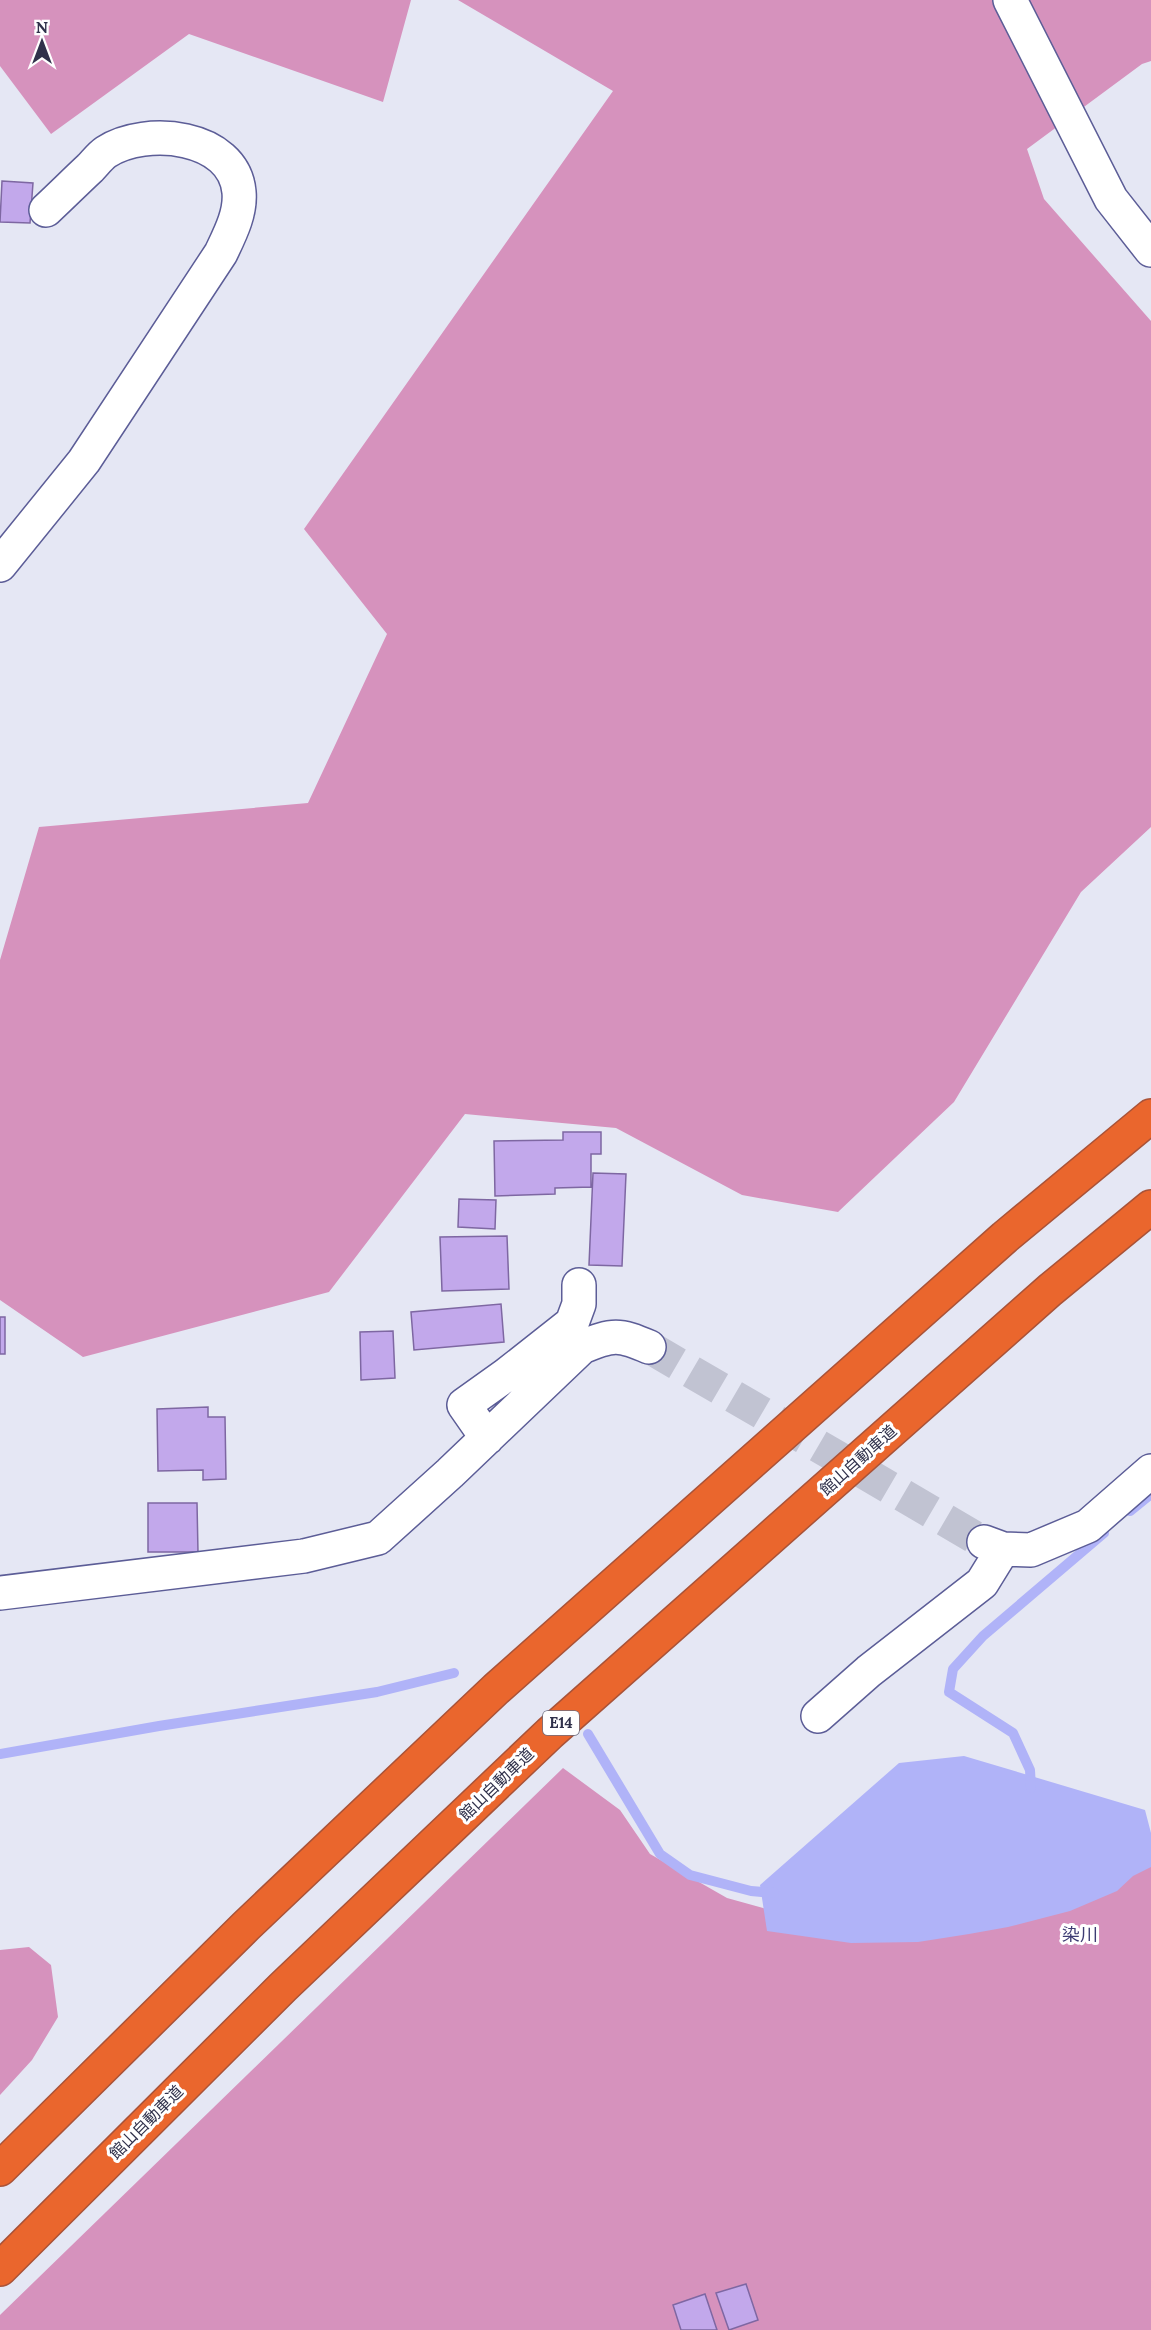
<svg xmlns="http://www.w3.org/2000/svg" width="1151" height="2330" viewBox="0 0 1151 2330" font-family="Lora,'Noto Sans JP',serif">
<rect width="100%" height="100%" fill="#e5e7f4"/>
<path fill="#d692bd" d="M0,0H411L383,102L189,34L51,134L0,66Z
M458,0H1151V61L1142,64L1027,149L1044,199L1151,321V827L1081,892L954,1102L838,1212L742,1195L616,1128L465,1114L329,1292L83,1357L0,1300V960L39,827L308,803L387,634L304,529L613,91Z
M563,1768L620,1810L650,1854L727,1898L803,1919L1151,1838V2330H0V2315Z
M29,1947L51,1965L58,2017L32,2060L0,2095V1950Z"/>
<path fill="#b0b3f8" d="M964,1756L1145,1810L1151,1833V1867L1133,1876L1117,1891L1070,1911L1008,1927L969,1934L918,1942L851,1943L767,1931L760,1885L899,1763Z"/>
<g fill="none" stroke-linecap="round" stroke-linejoin="round">
<path stroke="#b0b3f8" stroke-width="10" d="M1130,1511L1151,1494
M588,1734L660,1854L690,1875L751,1891L774,1893
M0,1754L159,1726L377,1692L454,1673
M1031,1788L1030,1770L1013,1733L949,1692L953,1669L983,1636L1104,1533"/>
</g>
<path fill="#c2a8eb" stroke="#7e67a2" stroke-width="1.5" d="M2,181L33,183L30,223L0,222Z
M563,1132H601V1154H591V1187L555,1188V1194L495,1196L494,1141L563,1140Z
M593,1173L626,1174L622,1266L589,1265Z
M459,1199L496,1200L495,1229L458,1227Z
M507,1236L509,1289L442,1291L440,1237Z
M501,1304L504,1342L414,1350L411,1312Z
M0,1317H5V1354H0Z
M393,1331L395,1378L361,1380L360,1332Z
M208,1407V1417H225L226,1479L203,1480V1470L158,1471L157,1409Z
M148,1503H197L198,1552H148Z
M746,2284L758,2320L729,2330L716,2293Z
M705,2294L717,2330H681L673,2305Z"/>
<g fill="none" stroke-linecap="round" stroke-linejoin="round">
<path stroke="#c1c3d2" stroke-width="33" stroke-dasharray="33 16" stroke-linecap="butt" d="M649,1347L981,1541"/>
<defs>
<path id="minor" d="M1010,0L1111,199L1151,250
M0,565L84,461L221,253C230,234 241,213 239,192C234,135 146,126 106,152C100,156 95,163 90,168C75,182 61,196 46,210
M487,1438L464,1405L506,1375L572,1323L579,1304V1285
M984,1542L1003,1549L1031,1550L1088,1526L1151,1471
M0,1593L304,1556L378,1538L450,1473L582,1347C613,1334 619,1334 649,1347
M818,1716L869,1671L982,1583L1003,1549"/>
<path id="highway" d="M0,2169L246,1926L496,1689L1005,1237L1151,1116
M0,2269L283,1987L550,1733L1050,1290L1151,1207"/>
</defs>
<use href="#minor" stroke="#5c5d97" stroke-width="36"/>
<use href="#highway" stroke="#a95338" stroke-width="36"/>
<use href="#minor" stroke="#fff" stroke-width="33"/>
<use href="#highway" stroke="#ea662d" stroke-width="33"/>
</g>
<g text-anchor="middle" stroke-width="6" stroke-linejoin="round" paint-order="stroke">
<rect fill="#fff" stroke="#6e6f81" stroke-width="1.5" x="543" y="1711" width="36" height="24" rx="4.5"/>
<g font-size="15" font-weight="bold" fill="#30314b">
<text x="561" y="1728">E14</text>
</g>
<g font-size="16" fill="#30314b" stroke="#fff">
<text transform="translate(858 1460) rotate(-42)" y="6">館山自動車道</text>
<text transform="translate(496 1784) rotate(-44)" y="6">館山自動車道</text>
<text transform="translate(146 2122) rotate(-45)" y="6">館山自動車道</text>
</g>
<g font-size="18" fill="#3d3c73" stroke="#fff">
<text x="1080" y="1941">染川</text>
</g>
</g>
<g transform="translate(42 42)" stroke="#ffffff" stroke-width="4.5" paint-order="stroke">
<path d="M0-4.5L10 22L0 15L-10 22Z" fill="#30314b"/>
<text y="-9" font-size="16" font-weight="bold" text-anchor="middle" fill="#30314b">N</text>
</g>
</svg>
